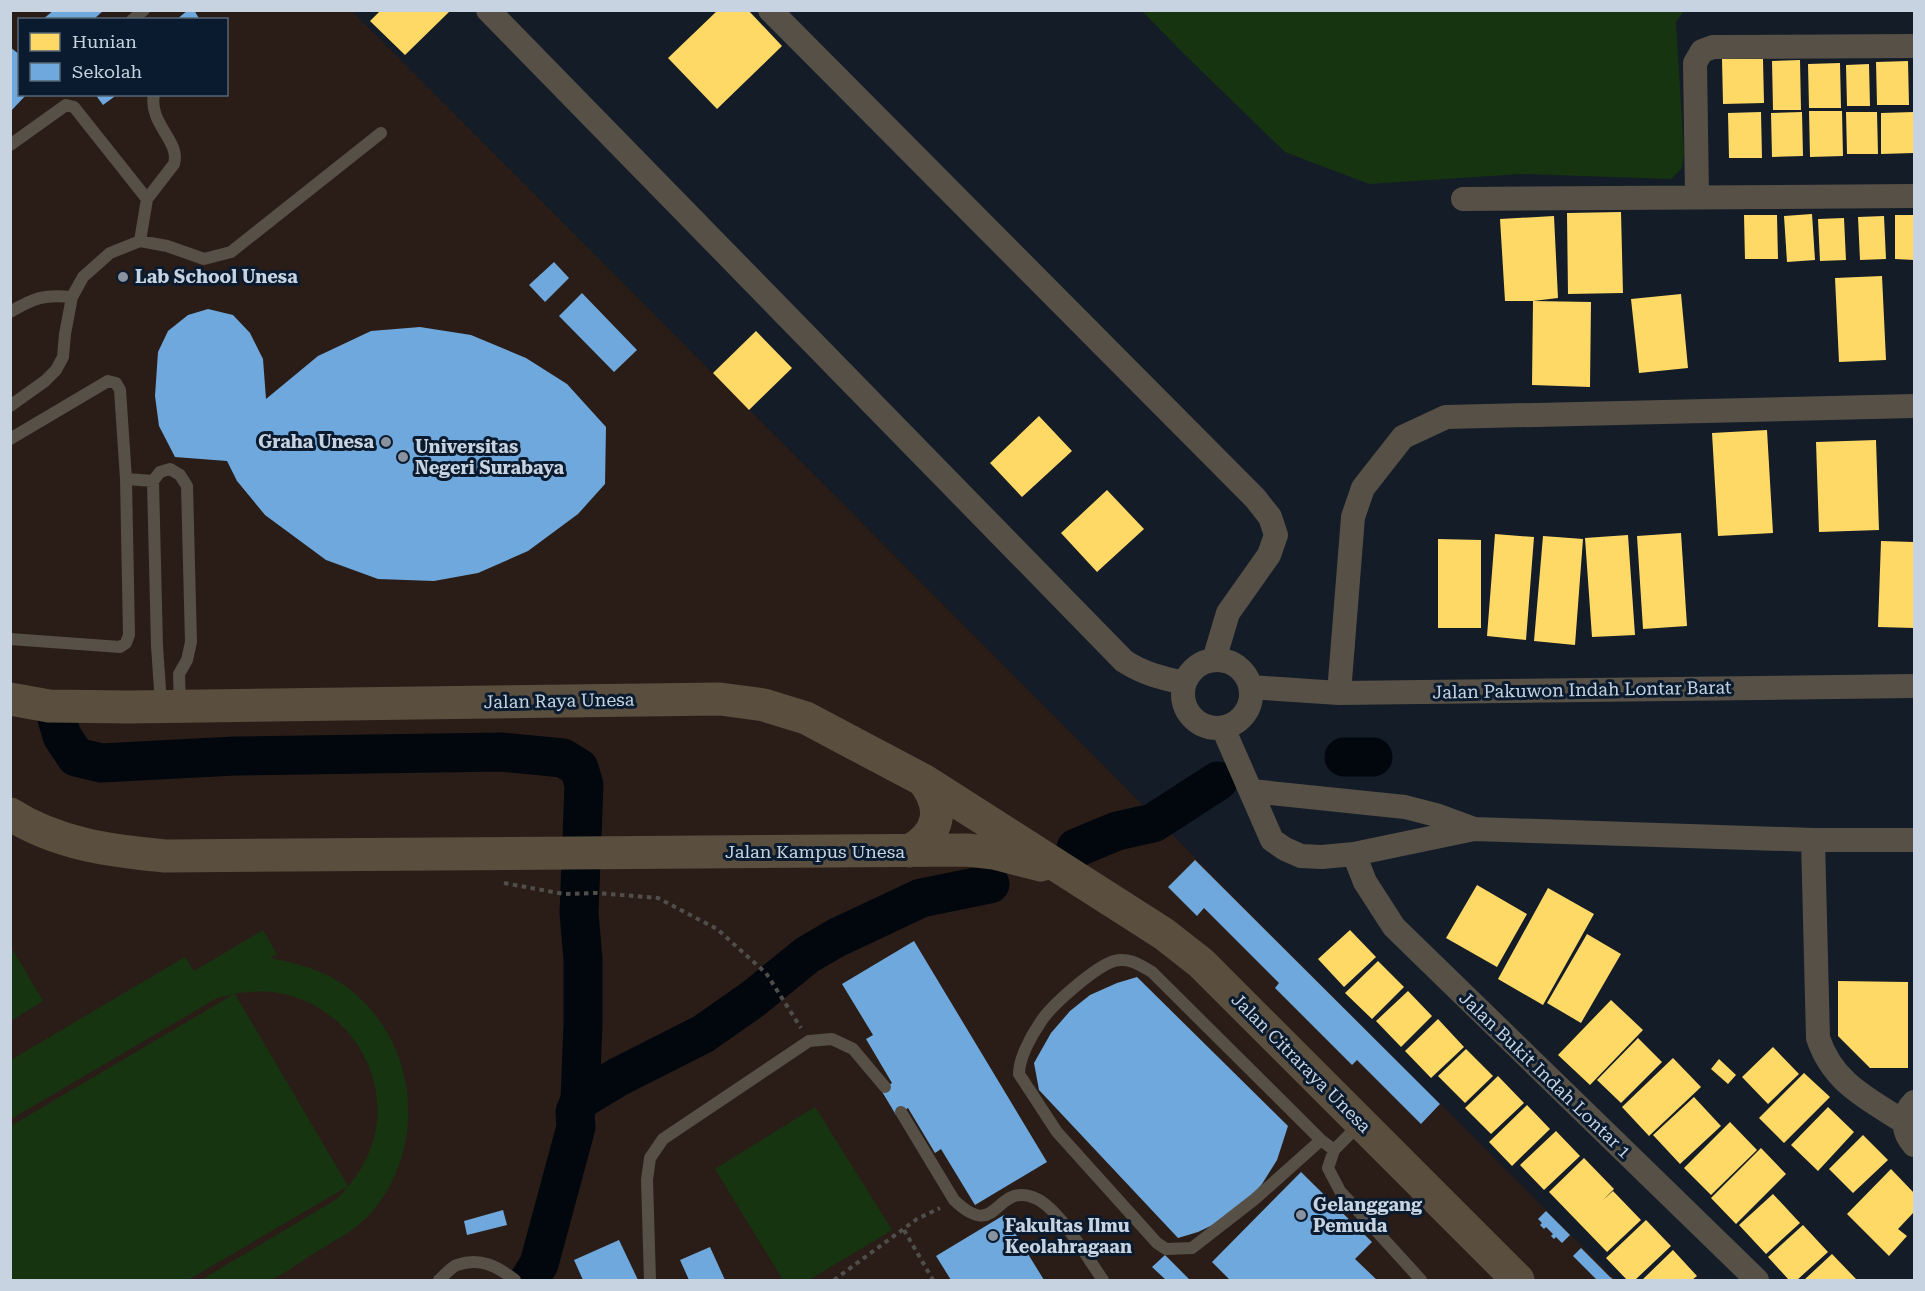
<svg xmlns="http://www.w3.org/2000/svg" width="1925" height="1291" viewBox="0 0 1925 1291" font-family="'Roboto Serif',serif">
<rect width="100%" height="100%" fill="#131c27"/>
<path fill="#2a1d18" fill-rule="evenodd" d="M10,11H352L1616,1280H11ZM20,20H226V94H20Z"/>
<path fill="#173410" d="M1142,11H1684L1676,22L1684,153L1682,168L1671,179L1521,174L1369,184L1285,152L1183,53Z
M263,930L277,954L270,958C291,962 312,967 331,977C415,1024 434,1140 371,1213C356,1230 335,1240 316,1252C304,1259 281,1277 269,1280C264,1282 256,1280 251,1280C234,1280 217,1281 201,1280L337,1199C351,1184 363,1169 370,1150C397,1082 349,1004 278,993C265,990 251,992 237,993L235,994L348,1186L188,1280H11V1126L234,994L217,998L11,1119V1060L185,957L194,971Z
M11,947L43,1001L11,1021H10Z
M815,1107L892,1230L809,1280H783L715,1169Z"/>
<path fill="#ffd966" d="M381,10H448L449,12L405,55L370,21Z
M718,10H748L782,46L717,109L668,58Z
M1722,59H1763L1764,103L1723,104Z
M1800,60L1801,110H1773L1772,61Z
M1908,61L1909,105H1877L1876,62Z
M1840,63L1841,108H1809L1808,64Z
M1869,64L1870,106H1847L1846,65Z
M1809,111H1842L1843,156L1810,157Z
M1761,112L1762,158H1729L1728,113Z
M1802,112L1803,156L1772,157L1771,113Z
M1846,112H1877L1878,154H1847Z
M1914,112V153L1881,154V113Z
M1621,212L1623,293L1568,294L1567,213Z
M1812,214L1815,260L1787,262L1784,216Z
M1744,215H1777L1778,259H1745Z
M1895,215H1914V260L1895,259Z
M1554,216L1558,298L1533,301H1505L1500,219Z
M1884,216L1886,259L1860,260L1858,217Z
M1844,218L1846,260L1820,261L1818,219Z
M1882,276L1886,360L1839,362L1835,278Z
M1681,294L1688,368L1639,373L1631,299Z
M1533,301L1591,302L1590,387L1532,385Z
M756,331L792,368L749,410L713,373Z
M1039,416L1072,451L1022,497L990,463Z
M1767,430L1773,533L1718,536L1712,433Z
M1876,440L1879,530L1819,532L1816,442Z
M1107,490L1144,529L1097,572L1061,533Z
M1681,533L1687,626L1643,629L1637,536Z
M1495,534L1534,537L1526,640L1487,636Z
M1628,535L1635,635L1592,637L1585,538Z
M1543,536L1583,539L1575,645L1534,641Z
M1438,539L1481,540V628H1438Z
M1881,541L1914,542V628L1878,627Z
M1477,885L1527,914L1497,967L1446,938Z
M1548,888L1594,914L1543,1005L1498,979Z
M1350,930L1376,957L1344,987L1318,959Z
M1587,934L1621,954L1581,1023L1547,1003Z
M1378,961L1404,987L1372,1019L1345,993Z
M1838,981L1908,982V1068H1870L1838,1036Z
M1408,991L1432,1016L1401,1047L1376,1021Z
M1611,1000L1643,1030L1590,1085L1558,1055Z
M1438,1019L1464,1047L1431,1078L1405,1051Z
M1638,1038L1662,1062L1621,1103L1597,1080Z
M1773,1047L1799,1074L1768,1104L1742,1077Z
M1466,1049L1493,1076L1465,1103L1438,1076Z
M1673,1058L1701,1087L1649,1136L1622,1107Z
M1719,1059L1736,1075L1728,1084L1711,1069Z
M1804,1073L1830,1097L1784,1143L1759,1118Z
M1498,1076L1524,1103L1491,1134L1465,1108Z
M1694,1097L1721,1126L1680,1164L1653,1135Z
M1527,1105L1550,1129L1512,1166L1489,1142Z
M1828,1107L1854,1132L1818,1171L1791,1145Z
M1730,1122L1757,1150L1711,1195L1684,1168Z
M1556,1131L1580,1156L1544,1190L1520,1165Z
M1863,1135L1888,1160L1853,1193L1829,1169Z
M1761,1148L1786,1174L1736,1224L1711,1198Z
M1584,1158L1614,1189L1602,1201L1613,1191L1641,1220L1607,1252L1549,1192Z
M1891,1169L1914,1193V1212L1898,1229L1907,1236L1889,1256L1847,1214Z
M1773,1194L1800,1223L1766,1254L1739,1225Z
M1646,1220L1671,1246L1635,1280H1627L1606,1258Z
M1803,1225L1828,1252L1797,1280H1789L1768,1257Z
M1673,1250L1697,1276L1692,1280H1642Z
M1832,1254L1856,1279L1854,1280H1804Z"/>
<path fill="#6fa8dc" d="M54,10H104L93,20H42Z
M188,10H194L200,20H176Z
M10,47L20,55V94H27L10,112Z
M95,94H118L103,105Z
M554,262L569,278L545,302L529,285Z
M582,293L637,350L614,372L559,316Z
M208,309L233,315L250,333L263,359L266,399L318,356L371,331L420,327L471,335L526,358L567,384L606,427L605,484L578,514L528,551L478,573L434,581L378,579L326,560L265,515L237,481L227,461L175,457L159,426L155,396L158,352L168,331L188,315Z
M1195,860L1440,1104L1421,1124L1357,1060L1352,1065L1275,988L1279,983L1204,908L1197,916L1168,887Z
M914,941L1047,1162L975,1205L941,1149L935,1153L908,1108L896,1115L881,1090L892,1083L866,1039L873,1035L842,984Z
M1137,977L1288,1126L1277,1160L1262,1184L1243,1205L1223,1220L1198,1232L1178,1238L1039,1090L1034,1063L1051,1033L1070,1011L1090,995L1117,983Z
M1301,1172L1372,1242L1355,1259L1377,1280H1230L1212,1262Z
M503,1210L507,1225L467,1235L464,1221Z
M1546,1211L1570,1235L1562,1243L1556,1237L1554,1239L1551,1236L1553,1234L1546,1227L1544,1229L1540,1225L1542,1223L1538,1219Z
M1004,1215L1044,1280H951L936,1256Z
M619,1240L638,1280H583L574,1260Z
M710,1247L725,1280H689L680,1260Z
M1581,1248L1610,1277L1614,1280H1597L1573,1256Z
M1165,1255L1190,1280H1166L1152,1267Z"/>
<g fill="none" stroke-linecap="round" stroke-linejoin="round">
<path stroke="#02070d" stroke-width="39" d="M56,715L62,736L76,757L101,763L235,756L502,752L563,758L579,768L584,785L579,913L583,959V1024L580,1100
M1344,757H1373
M1076,848L1117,831L1153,823L1218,781
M529,1280L539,1264L576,1127L575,1112L580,1100L618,1077L703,1034L753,999L807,955L836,938L921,898L990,884"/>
<path stroke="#504e4a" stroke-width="4" stroke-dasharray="4.5 4.5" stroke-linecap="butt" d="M504,883L564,894L597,893L658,898L717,929L766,973L801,1028
M904,1230L933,1280
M834,1280L917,1219L940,1208"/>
<path stroke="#575046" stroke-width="12" d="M132,20L144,10
M10,145L66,105L74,107L147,199
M140,241L147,199L174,164C181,141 148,124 154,94
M10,312C34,298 44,294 72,297
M10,406L45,381L56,370L63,357L65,334L72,297L83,277L110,253L140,241L167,246L204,259L231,252L381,133
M10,439L108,381L116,383L120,390L126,479L129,635L126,643L120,647L10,639
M126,479L153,481
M161,704L157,646L153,481L160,472L170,469L180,475L187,486L191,642L187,660L179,674L180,706
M901,1112L954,1200C1000,1244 993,1179 1037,1199C1060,1210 1088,1259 1103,1280
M1360,1124L1334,1150L1328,1168L1340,1191L1421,1280
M1321,1140L1255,1199L1192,1248L1166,1249L1157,1243L1057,1132L1019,1074C1019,1058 1031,1036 1040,1023C1050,1006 1095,967 1114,961C1129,957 1140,965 1152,972L1321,1140L1334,1150
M439,1280C444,1276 451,1267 457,1265C480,1257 497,1266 515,1280
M650,1280L647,1180L650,1158L663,1139L809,1041L832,1039L853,1049L885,1087"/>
<path stroke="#575046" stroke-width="24" d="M488,10L1124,661C1144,674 1162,678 1184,683
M770,10L1255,498L1270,517L1276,535L1269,555L1228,613L1214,660
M1697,196L1695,63L1702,51L1713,47L1914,46
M1463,199L1914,196
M1183 694a34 34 0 1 1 68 0a34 34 0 1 1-68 0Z
M1250,687L1339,693L1914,686
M1339,693L1353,517L1363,488L1403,437L1446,417L1914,406
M1223,728L1272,840L1285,849L1301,856L1322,857L1354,854L1474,829L1813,840H1914
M1251,791L1405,807L1436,815L1474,829
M1813,840L1818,1038C1833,1083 1867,1098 1904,1122
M1354,854L1365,882L1394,927L1757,1280
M1914,1102C1901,1115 1902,1132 1914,1145"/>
<path stroke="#5a4e3e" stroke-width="33" d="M10,699L49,706L129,707L720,699L764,705L806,718L923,780L1164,934L1201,963L1518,1280
M10,814C57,844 111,851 165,856L967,850L994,853L1041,865
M909,851C940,834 945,808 923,780"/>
</g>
<g fill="#88939f" stroke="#0b1b2f" stroke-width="2">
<circle cx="123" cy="277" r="6"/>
<circle cx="386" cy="442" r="6"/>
<circle cx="403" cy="457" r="6"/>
<circle cx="1301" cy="1215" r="6"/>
<circle cx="993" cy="1236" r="6"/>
</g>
<g text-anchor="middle" stroke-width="6" stroke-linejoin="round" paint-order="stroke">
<g font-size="18" font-weight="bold" fill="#c7d3e0" stroke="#0b1b2f" text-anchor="start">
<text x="135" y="283">Lab School Unesa</text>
<text x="374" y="448" text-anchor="end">Graha Unesa</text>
<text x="415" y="453">Universitas<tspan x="415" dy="21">Negeri Surabaya</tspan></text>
<text x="1313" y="1211">Gelanggang<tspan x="1313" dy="21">Pemuda</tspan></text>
<text x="1005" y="1232">Fakultas Ilmu<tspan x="1005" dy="21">Keolahragaan</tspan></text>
</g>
<g font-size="18" fill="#c7d3e0" stroke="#0b1b2f">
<text transform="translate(1582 690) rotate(-1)" y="6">Jalan Pakuwon Indah Lontar Barat</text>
<text transform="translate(559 701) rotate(-1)" y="6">Jalan Raya Unesa</text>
<text x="815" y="858">Jalan Kampus Unesa</text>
<text transform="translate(1301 1063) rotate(45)" y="6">Jalan Citraraya Unesa</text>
<text transform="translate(1545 1075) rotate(44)" y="6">Jalan Bukit Indah Lontar 1</text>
</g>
</g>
<rect width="1925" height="1291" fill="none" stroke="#c7d3e0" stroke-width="24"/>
<rect x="18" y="18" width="210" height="78" fill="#0b1b2f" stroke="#566576" stroke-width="1.5"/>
<rect x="30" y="33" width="30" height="18" fill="#ffd966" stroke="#566576" stroke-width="1.5"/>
<text x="72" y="48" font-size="18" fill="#c7d3e0">Hunian</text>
<rect x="30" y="63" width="30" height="18" fill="#6fa8dc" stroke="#566576" stroke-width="1.5"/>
<text x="72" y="78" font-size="18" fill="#c7d3e0">Sekolah</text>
</svg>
